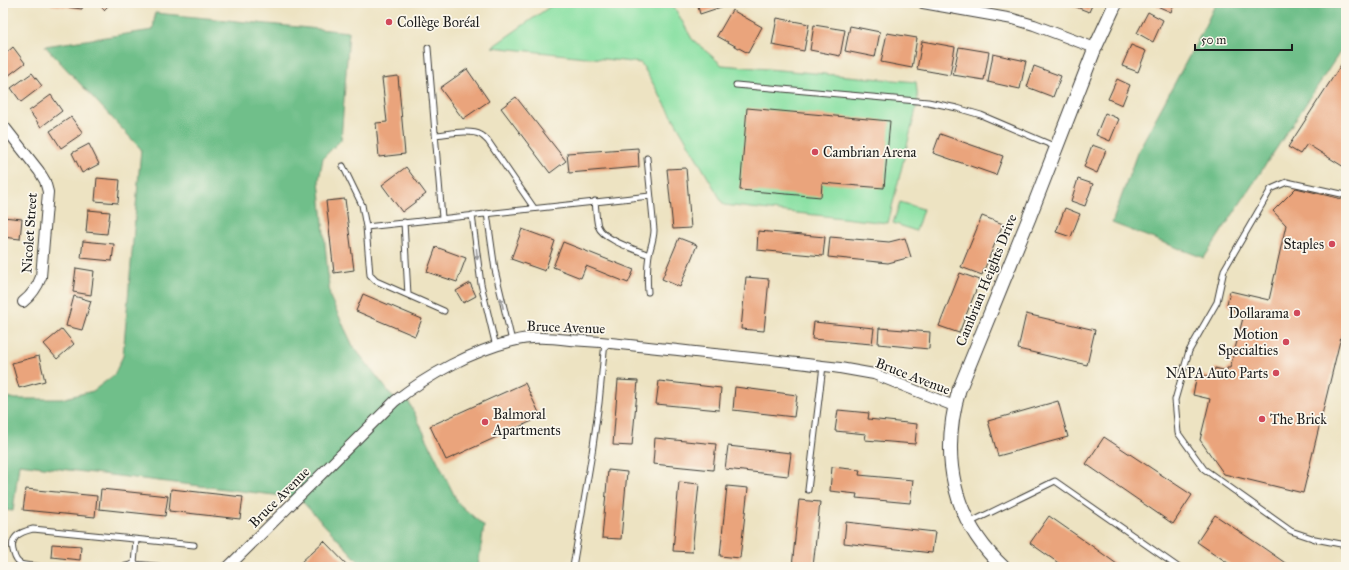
<svg xmlns="http://www.w3.org/2000/svg" width="1349" height="570" viewBox="0 0 1349 570" font-family="'IM FELL Great Primer',serif">
<rect width="100%" height="100%" fill="#fbf7ec"/>
<filter id="ink" filterUnits="userSpaceOnUse"><feTurbulence type="fractalNoise" baseFrequency=".025" numOctaves="2"/><feDisplacementMap in="SourceGraphic" scale="8" xChannelSelector="R" yChannelSelector="G"/><feConvolveMatrix kernelMatrix="1 2 1 2 8 2 1 2 1" color-interpolation-filters="sRGB"/></filter>
<filter id="wash" filterUnits="userSpaceOnUse"><feTurbulence type="fractalNoise" baseFrequency=".012" numOctaves="4" result="noise"/><feDisplacementMap in="SourceGraphic" scale="16" xChannelSelector="R" yChannelSelector="G"/><feGaussianBlur stdDeviation="0.9" result="paint"/><feColorMatrix in="noise" values="0 0 0 0 0 0 0 0 0 0 0 0 0 0 0 0 0 1.4 0 .05"/><feComposite in="paint" operator="in"/></filter>
<g filter="url(#wash)">
<rect width="100%" height="100%" fill="#ede3c2"/>
<path fill="#8be1a4" stroke="#547e60" d="M555,3H672L692,39L722,65L916,82L918,101L888,223L724,205L641,63L492,47Z
M900,202L923,209L916,231L893,223Z"/>
<path fill="#70bf8a" stroke="#466e53" d="M1216,3H1346V43L1204,258L1112,223L1137,153L1200,36Z
M155,13L349,32L341,140L323,158L319,180L330,297L353,346L396,401L405,394L458,503L484,526L478,567H364L299,498L19,464L13,511L3,510V396L15,399H61L93,391L114,375L123,356L141,149L45,46L153,30Z"/>
<g id="blocks">
<path fill="#eaa47c" d="M51,3H83L82,9L51,5Z
M98,3H111L104,10Z
M697,3H727V5L700,14Z
M1066,3H1093L1089,12Z
M1158,3H1175L1171,12L1157,6Z
M732,10L762,27L748,53L717,36Z
M1148,12L1163,20L1153,42L1137,33Z
M777,18L809,24L804,51L772,45Z
M814,25L845,30L840,56L810,50Z
M850,26L880,32L875,57L845,51Z
M887,33L917,38L912,68L881,62Z
M922,41L955,47L950,75L917,69Z
M1131,45L1146,51L1138,72L1122,66Z
M13,47L25,63L4,79L3,77V56Z
M959,47L989,52L984,80L953,75Z
M993,54L1026,61L1020,89L988,82Z
M1346,57V165L1344,167L1307,144L1300,154L1288,147Z
M1034,66L1061,76L1053,97L1027,87Z
M467,69L489,101L463,119L440,88Z
M32,73L42,86L21,102L11,88Z
M398,76L405,154L379,157L376,123L387,122L382,78Z
M1117,79L1130,85L1122,105L1108,99Z
M51,95L62,111L41,127L29,111Z
M516,97L566,161L550,173L501,108Z
M747,108L890,121L884,188L822,183L821,197L740,190Z
M1105,113L1119,119L1110,141L1096,135Z
M71,117L83,133L61,148L50,131Z
M940,134L1003,156L996,175L933,153Z
M89,144L99,164L82,173L72,153Z
M1092,145L1106,150L1097,173L1084,167Z
M638,148L639,167L569,173L567,153Z
M406,167L426,194L402,212L382,185Z
M686,168L691,228L673,229L667,169Z
M97,178L120,180L118,203L95,201Z
M1078,179L1093,184L1085,206L1071,201Z
M1296,188L1346,200V316L1303,493L1224,474L1200,440L1210,399L1193,395L1197,374L1213,378L1215,368L1227,371V368H1230L1243,318L1227,304L1230,291L1269,300L1286,225L1273,211Z
M345,199L354,270L334,273L326,201Z
M1065,208L1080,214L1071,237L1056,232Z
M88,210L110,212L107,234L86,232Z
M982,216L1003,224L982,275L961,267Z
M3,217L22,219L20,239L3,237Z
M522,229L555,241L545,271L511,259Z
M758,231L825,237L823,256L757,250Z
M830,237L889,242L905,238L911,257L888,263L828,257Z
M679,238L697,245L680,287L662,279Z
M83,241L114,244L112,261L81,258Z
M563,242L634,270L628,283L586,266L581,278L553,267Z
M436,247L466,258L457,282L427,272Z
M76,268L94,271L91,295L73,292Z
M960,273L980,280L959,333L939,326Z
M746,277L769,279L764,331L741,329Z
M470,283L476,296L463,303L456,291Z
M363,294L422,319L415,336L356,311Z
M74,296L91,301L82,330L66,326Z
M1026,314L1095,330L1087,365L1018,349Z
M814,322L874,328L872,344L812,339Z
M879,328L930,332L929,349L878,344Z
M62,329L74,344L57,359L44,344Z
M39,356L45,381L19,388L12,363Z
M618,380L638,381L632,446L613,445Z
M659,381L721,388L719,410L656,404Z
M525,383L541,417L446,460L430,426Z
M735,387L797,395L794,417L733,410Z
M1058,401L1068,437L998,456L988,421Z
M838,410L869,413L868,419L917,424L915,444L865,440L866,434L835,431Z
M1104,437L1192,495L1173,524L1086,464Z
M655,438L716,444L713,470L653,464Z
M728,446L791,453L788,476L725,469Z
M832,467L860,470L859,475L913,480L910,503L856,498L857,494L830,491Z
M608,470L627,472L621,539L602,538Z
M679,482L699,484L692,552L673,551Z
M727,486L748,488L740,558L720,556Z
M26,489L97,496L95,517L23,510Z
M101,489L168,496L165,516L99,509Z
M171,489L243,497L240,519L169,511Z
M799,500L820,502L813,567H792Z
M1215,515L1258,544L1291,567H1234L1197,542Z
M1049,516L1092,546L1121,567H1064L1030,543Z
M846,522L935,532L932,553L844,543Z
M324,541L349,567H303L300,563Z
M52,544L81,546L80,560L51,557Z"/>
</g>
</g>
<g filter="url(#ink)">
<use href="#blocks" fill-opacity="0" stroke="#3b3a35" stroke-width="1"/>
<g fill="none" stroke-linecap="round" stroke-linejoin="round">
<defs>
<path id="service" d="M428,48L442,218
M736,85L928,102L957,108L981,115L1056,147
M435,135C448,134 470,129 481,135C483,136 486,139 488,141L534,208
M647,158L654,230C654,238 651,246 649,254C647,267 647,280 648,292
M343,166L362,205L366,227L370,275L376,281L444,311
M1346,195L1287,182L1271,189L1224,270L1217,302L1189,351L1175,400L1178,433L1204,469L1291,531L1315,539L1346,545
M595,201C596,209 596,219 598,226C603,240 637,250 649,255
M487,213L495,270L512,341
M472,215L481,284L496,347
M404,222L408,295
M366,227L650,196
M808,490L823,366
M969,523L1055,481L1178,567
M134,564L136,540
M46,567C40,566 26,566 21,564C17,562 15,558 14,554C8,537 20,532 33,529L194,545
M123,567L134,564L166,567
M573,567L592,453L599,403L605,342"/>
<path id="minor" d="M923,3L1013,19L1034,25L1095,48
M3,125L39,171L45,181L48,192L41,277C37,288 32,295 23,302
M228,567L395,401C428,375 472,351 513,341C531,336 551,338 570,340C593,341 616,343 639,346C706,353 773,360 840,368L874,374L954,406"/>
<path id="tertiary" d="M1003,567C952,519 940,456 959,390L1029,218L1095,48L1113,9L1116,3"/>
</defs>
<use href="#service" stroke="#3b3a35" stroke-width="7"/>
<use href="#minor" stroke="#3b3a35" stroke-width="12"/>
<use href="#tertiary" stroke="#3b3a35" stroke-width="15"/>
<use href="#service" stroke="#fff" stroke-width="5"/>
<use href="#minor" stroke="#fff" stroke-width="10"/>
<use href="#tertiary" stroke="#fff" stroke-width="13"/>
</g>
<defs><path id="oneway-solid" d="M-6-.8H1V-3.2L6.5 0L1 3.2V.8H-6Z"/></defs>
<g fill="#999">
<use href="#oneway-solid" transform="translate(477 254) rotate(83)"/>
<use href="#oneway-solid" transform="translate(502 303) rotate(-103)"/>
</g>
</g>
<g fill="#d1495b" stroke="#fbf7ec" stroke-width="1.5">
<circle cx="389" cy="22" r="4"/>
<circle cx="815" cy="152" r="4"/>
<circle cx="1332" cy="244" r="4"/>
<circle cx="1297" cy="313" r="4"/>
<circle cx="1286" cy="342" r="4"/>
<circle cx="1276" cy="373" r="4"/>
<circle cx="1262" cy="419" r="4"/>
<circle cx="485" cy="422" r="4"/>
</g>
<g text-anchor="middle" stroke-width="3.5" stroke-linejoin="round" paint-order="stroke">
<g font-size="14" fill="#1c1c1c" stroke="#fbf7ec" text-anchor="start">
<text x="397" y="27">Collège Boréal</text>
<text x="823" y="157">Cambrian Arena</text>
<text x="1324" y="249" text-anchor="end">Staples</text>
<text x="1289" y="318" text-anchor="end">Dollarama</text>
<text x="1278" y="339" text-anchor="end">Motion<tspan x="1278" dy="16">Specialties</tspan></text>
<text x="1268" y="378" text-anchor="end">NAPA Auto Parts</text>
<text x="493" y="419">Balmoral<tspan x="493" dy="16">Apartments</tspan></text>
<text x="1270" y="424">The Brick</text>
</g>
<g font-size="14" fill="#1c1c1c" stroke="#fbf7ec">
<text transform="translate(29 233) rotate(-86)" y="5">Nicolet Street</text>
<text transform="translate(986 280) rotate(-68)" y="5">Cambrian Heights Drive</text>
<text transform="translate(566 327) rotate(2)" y="5">Bruce Avenue</text>
<text transform="translate(913 376) rotate(21)" y="5">Bruce Avenue</text>
<text transform="translate(279 497) rotate(-45)" y="5">Bruce Avenue</text>
</g>
</g>
<rect width="1349" height="570" fill="none" stroke="#fbf7ec" stroke-width="16"/>
<path d="M1195 44v6h97v-6" fill="none" stroke="#1c1c1c" stroke-width="2"/>
<text x="1201" y="44" font-size="12" fill="#1c1c1c" stroke="#fbf7ec" stroke-width="3" paint-order="stroke">50 m</text>
</svg>
